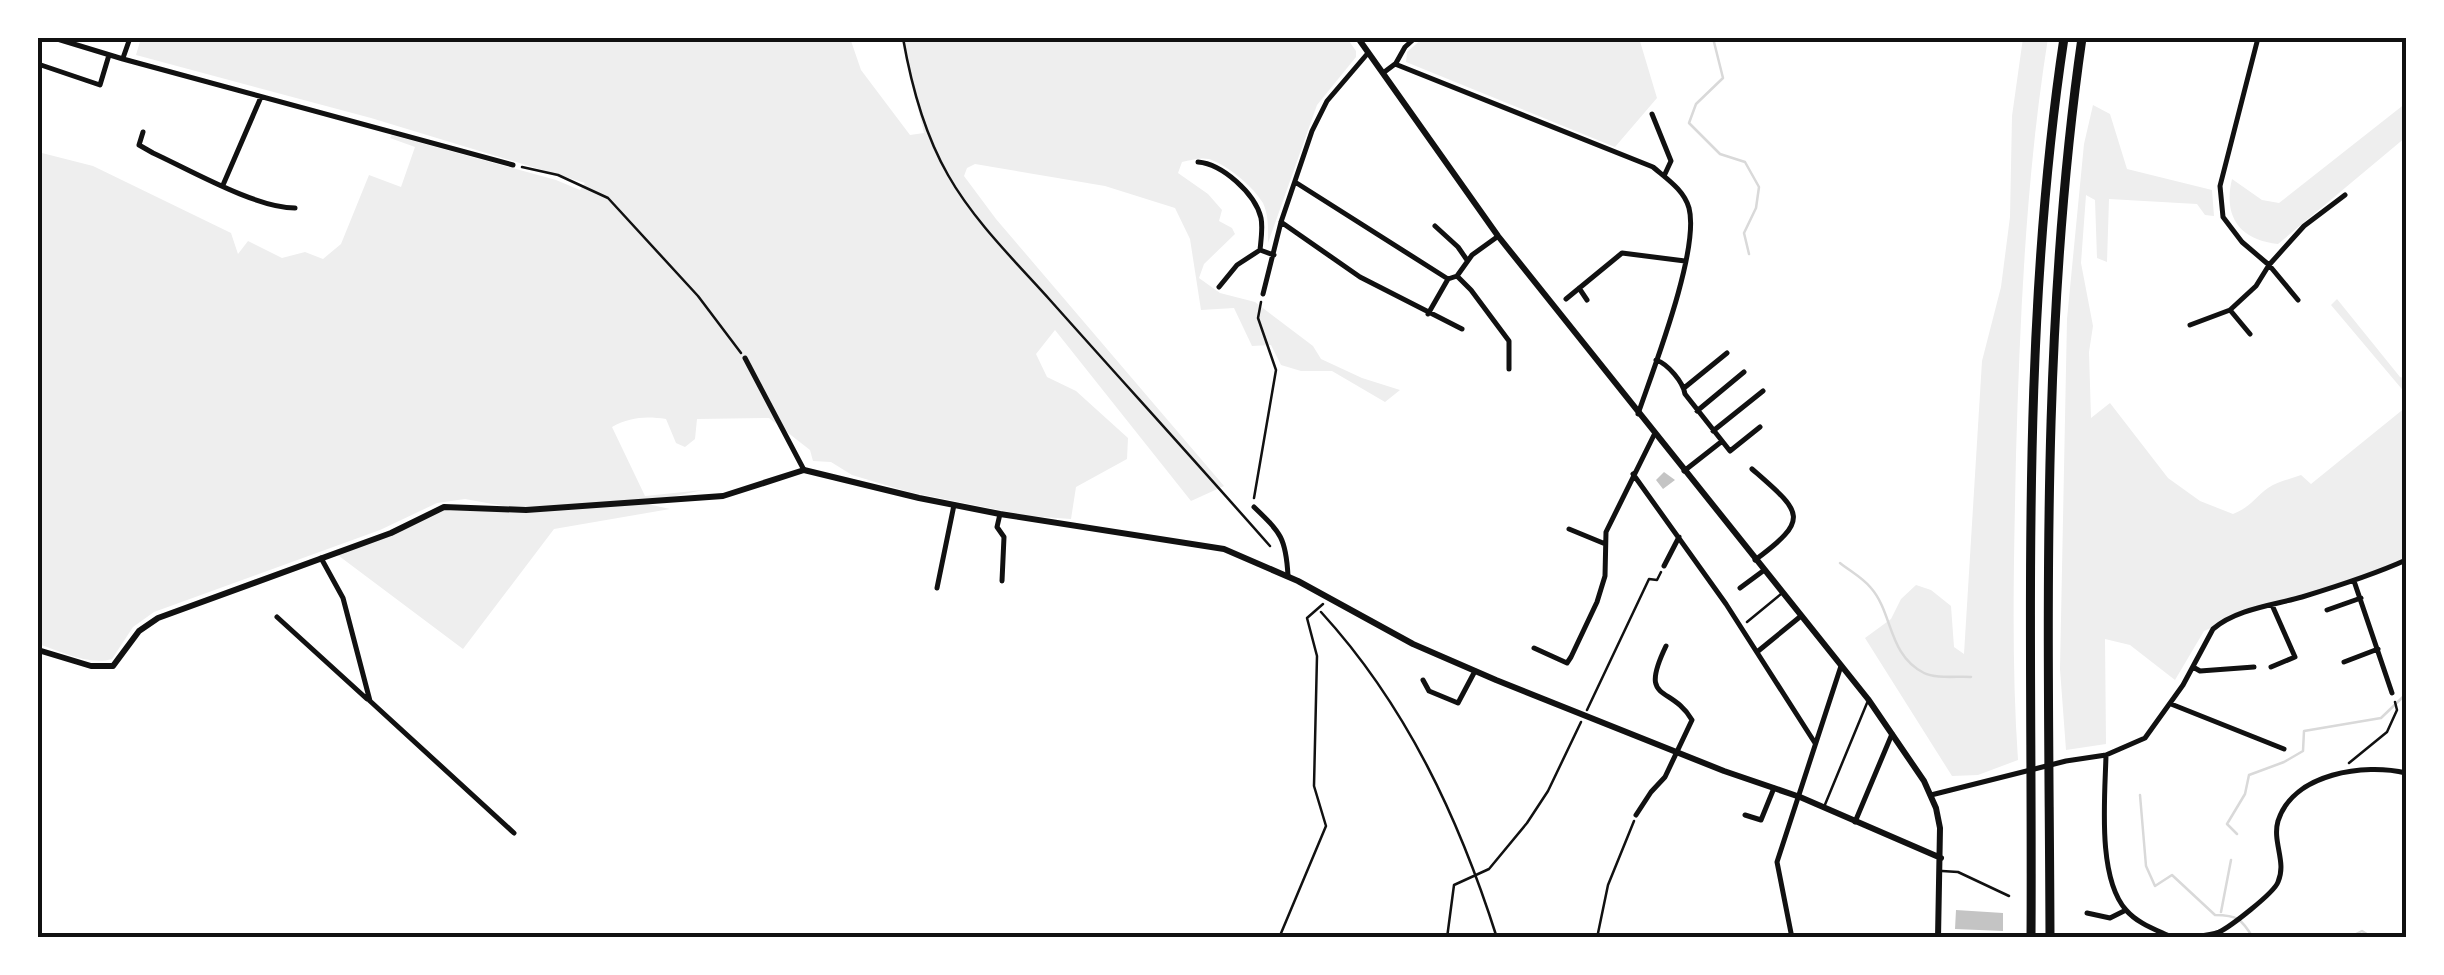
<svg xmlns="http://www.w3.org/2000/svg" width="2444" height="975" viewBox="0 0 2444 975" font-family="'Work Sans',sans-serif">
<rect width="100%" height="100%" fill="#fff"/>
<path fill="#eee" d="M141,38H850L861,70L910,135L924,133L901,38H1347L1356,51V57L1317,105L1268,243C1268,230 1269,216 1263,203C1254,188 1231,168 1214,161C1204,156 1193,160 1182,162L1178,173L1208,194L1222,210L1219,221L1232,228L1235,234L1204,264L1199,278L1220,293L1255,302L1313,346L1321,359L1362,378L1400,390L1385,402L1332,371H1301L1281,365L1271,345L1252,346L1234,308L1201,310L1190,239L1175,208L1105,186L975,164L967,168L964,176L996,219L1224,486L1191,501L1055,330L1036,354L1047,377L1076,391L1128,438L1127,459L1076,487L1071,519L1029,516L909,492L852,475L831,462L813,461L810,450L769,418L697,419L695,439L685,447L676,443L666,419C646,416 630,417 612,427L645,496L703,490L643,503L670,509L554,529L463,649L335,553L391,533L444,507H509L465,499L437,503L380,530L154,612L133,627L112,659C89,666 60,651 38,644V152L93,166L231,233L238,254L248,241L282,258L305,252L323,259L341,244L369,175L401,187L415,147L390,138L392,135L556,180L580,190L585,183L371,118L136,55Z
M1423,38H1639L1657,98L1615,147L1406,62L1407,52Z
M2023,38H2048C2026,176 2020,316 2016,455C2014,556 2011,659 2018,760L1978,775L1952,776L1865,638L1891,619L1901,599L1916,585L1931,590L1951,606L1954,647L1964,654L1982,361L2001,287L2010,217L2012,116Z
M2406,103V137L2278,244C2239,240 2223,216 2232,179L2262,200L2279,203Z
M2093,105L2110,114L2127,169L2212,190L2214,216L2205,215L2197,204L2109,199L2107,262L2097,258L2095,200L2086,195L2081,263L2093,326L2089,352L2091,418L2110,403L2168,478L2200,501L2233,514C2251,507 2254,498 2268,488C2277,482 2290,479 2301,475L2311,484L2406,407V560L2354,581L2252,610L2204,631L2175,680L2130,645L2105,639L2106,744L2066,750L2060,669L2067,319L2084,144Z
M2337,299L2400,377L2406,379V394L2331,305Z"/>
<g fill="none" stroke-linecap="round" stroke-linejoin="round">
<path stroke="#d9d9d9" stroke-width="2.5" d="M1713,38L1723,78L1696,104L1689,123L1720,154L1745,162L1759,187L1756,208L1744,233L1749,254
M1840,563C1850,571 1863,578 1871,588C1893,613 1888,655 1924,673C1935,679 1958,676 1971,677
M2140,795L2146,866L2155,886L2172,875L2215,915C2237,915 2242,919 2253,938
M2237,834L2227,824L2245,794L2249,775L2284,762L2303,751L2304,731L2381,718L2406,694
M2221,912L2231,860
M2348,938L2362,931L2373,938"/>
</g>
<path fill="#c4c4c4" d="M1664,472L1675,480L1663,489L1656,480Z
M1956,910L2003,913V931L1955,929Z"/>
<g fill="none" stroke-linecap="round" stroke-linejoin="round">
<path stroke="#111" stroke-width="2.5" d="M903,38C911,84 924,133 948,175C974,221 1015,261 1050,300C1123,382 1197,463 1270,546
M522,167L558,175L608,198L698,296L741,353
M1254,498L1276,370L1258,318L1261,302
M1321,612C1406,705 1459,818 1497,938
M1587,710L1649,579L1657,580L1661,572
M2349,763L2387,732L2397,710L2395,702
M1279,938L1326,826L1314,786L1317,656L1307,618L1323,604
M1447,938L1454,885L1489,869L1527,823L1548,791L1581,722
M1597,938L1608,885L1634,821"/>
<path stroke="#111" stroke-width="2.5" d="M1747,622L1781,594
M1824,807L1867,703
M1942,871L1958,872L2009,896"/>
<path stroke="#111" stroke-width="5" d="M54,38L123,59L513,165
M2258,38L2220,186L2223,217L2242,242L2269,265L2298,300
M123,58L130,38
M1396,63L1405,47L1415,38
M38,64L100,85L109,55
M1383,73L1395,64L1653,167C1667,179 1684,190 1689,208C1700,250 1653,370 1638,414
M1652,114L1671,161L1664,176
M143,132L139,145L153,153C190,170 256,208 295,208
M1198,162C1222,164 1255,193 1261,218C1263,228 1261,240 1260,250
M1295,182L1448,279
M223,185L261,97
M1281,222L1360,277L1462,329
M1435,226L1458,247L1467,260
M1457,276L1471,290L1509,341V369
M1219,287L1237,265L1260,250L1274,255
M1579,288L1587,300
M1263,294L1281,222L1312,131L1327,101L1368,53
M1566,299L1622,253L1685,261
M2230,310L2250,334
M1428,314L1448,279L1457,276L1472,255L1497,237
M2190,325L2230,310L2256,286L2269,265L2304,226L2345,195
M745,358L804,470
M1656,360C1668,364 1683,382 1685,394L1730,451L1760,427
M1684,388L1727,353
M1697,411L1744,372
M1713,431L1763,391
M1752,469C1801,512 1812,518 1755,560
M1684,471L1721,442
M1633,474L1726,604L1815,743
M1254,507C1281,533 1286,538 1288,576
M1000,514L997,527L1004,537L1002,581
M1569,529L1603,543
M321,558L343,598L370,701L514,833
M1664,566L1679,537
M2354,581L2392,693
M937,588L954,505
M1740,588L1763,571
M2327,610L2361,598
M277,617L367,699
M1534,648L1567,663L1571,657L1597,602L1605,576L1606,532L1654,435
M1757,652L1801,616
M2344,662L2378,649
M2193,667L2200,671L2254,667
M2271,667L2295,657L2272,605
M1423,680L1429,691L1458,703L1475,671
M2171,704L2284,749
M2106,755C2105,797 2097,877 2126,910C2138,924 2157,930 2173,938
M1931,795L2066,761L2106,755L2145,738L2183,685L2213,629C2236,609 2274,605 2302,597C2338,586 2373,575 2406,560
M1636,815L1651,792L1665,777L1692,720C1671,684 1638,704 1666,646
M1745,815L1761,820L1774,788
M1855,822L1892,734
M2087,913L2110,918L2126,910
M1792,938L1777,862L1841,666
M2181,938C2193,935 2207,937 2219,932C2230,927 2274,893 2278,882C2287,862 2272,842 2278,821C2293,773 2365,763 2406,773"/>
<path stroke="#111" stroke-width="6" d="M1358,38L1498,236L1868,699L1924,781L1936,808L1940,828L1938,938
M38,650L91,666H113L139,631L158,618L391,533L444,507L526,510L723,496L804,470L919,498L1000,514L1224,549L1298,581L1413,644L1496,680L1724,771L1800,797L1941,858"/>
<path stroke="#111" stroke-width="9" d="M2031,938C2033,637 2019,335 2064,38
M2050,938C2049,637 2039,335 2082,38"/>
</g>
<rect width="2444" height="975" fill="none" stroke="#ffffff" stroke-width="80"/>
<rect x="40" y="40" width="2364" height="895" fill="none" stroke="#111" stroke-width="4"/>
</svg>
